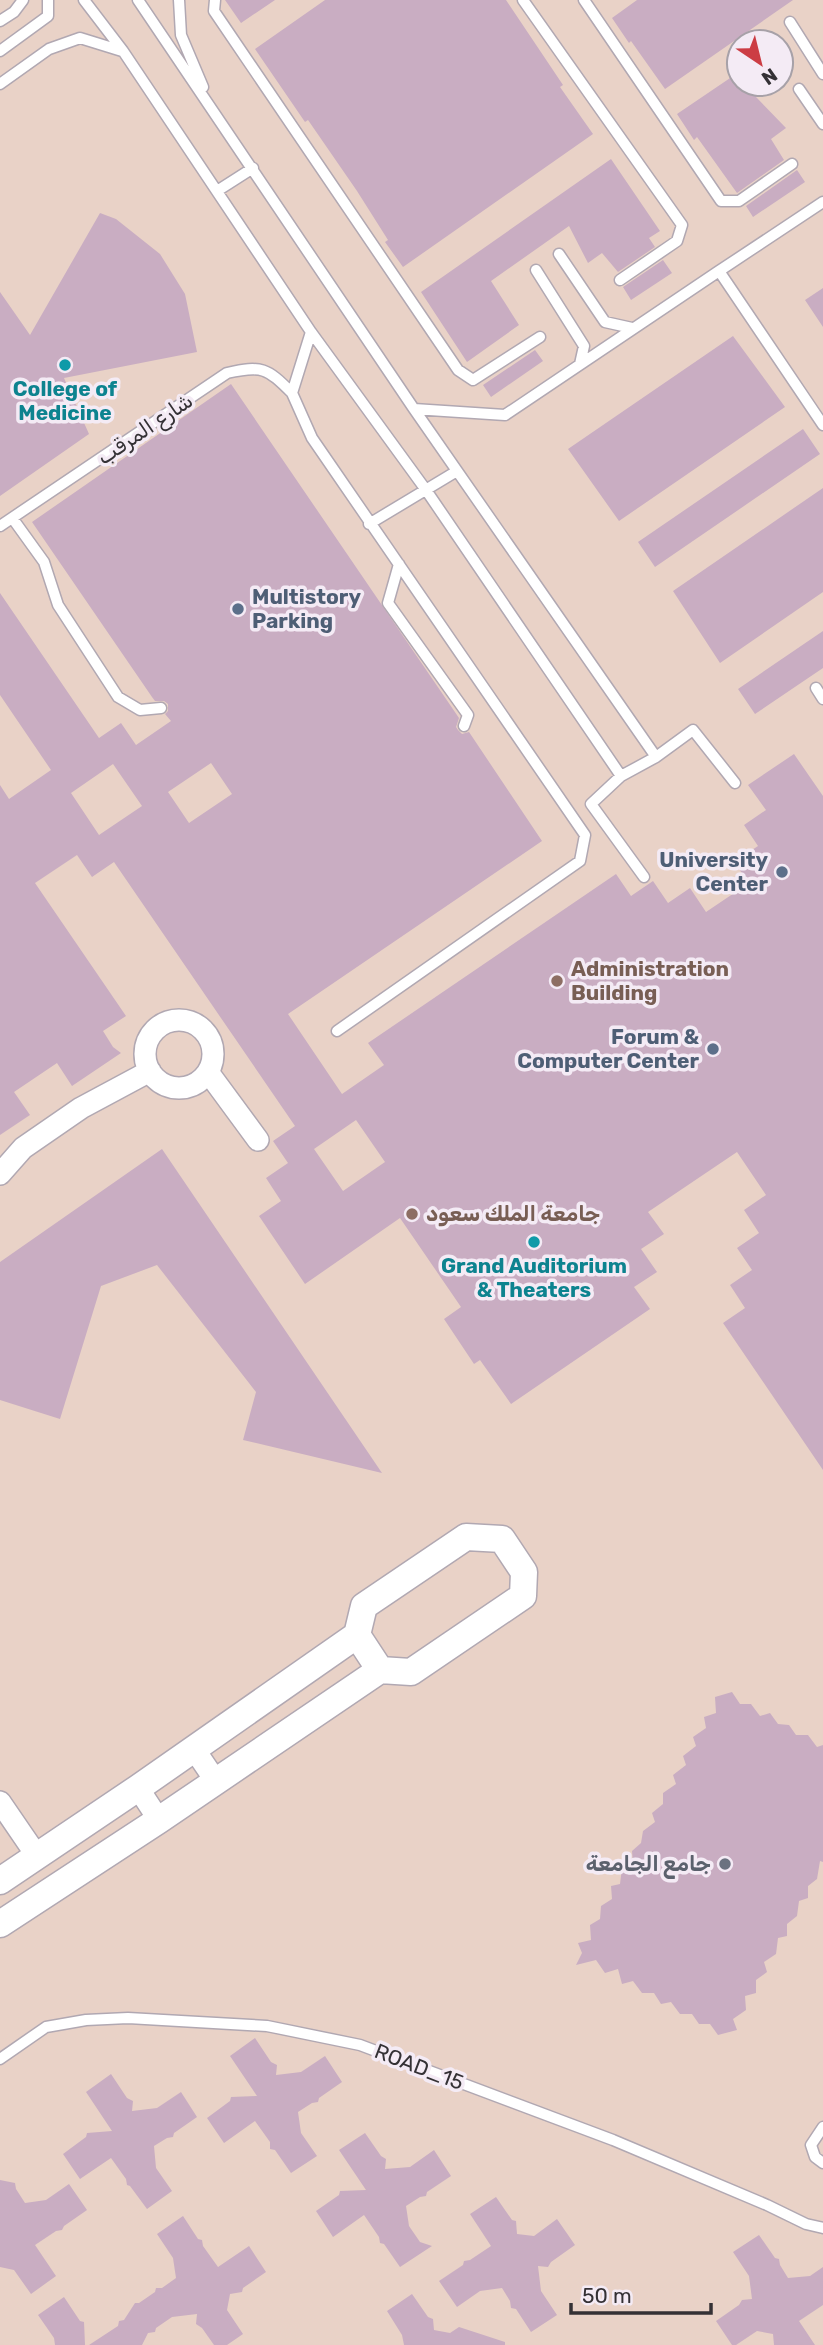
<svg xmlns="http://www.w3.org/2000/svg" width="823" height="2345" viewBox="0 0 823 2345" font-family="Rubik,Vazirmatn,sans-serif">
<rect width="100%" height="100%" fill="#e6dee8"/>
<path fill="#e9d2c7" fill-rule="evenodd" d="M0,0H823V2345H0ZM739,42H781V84H739Z"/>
<path fill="#c9adc2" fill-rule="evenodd" d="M225,0H275L241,23Z
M325,0H506L563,85L560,87L593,134L403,267L385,242L388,240L357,191L308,120L305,122L255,49Z
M637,0H793L665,89L631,41L629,43L612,18Z
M739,72V84H775L756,97L786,128L771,139L784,160L737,193L697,137L694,140L677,114Z
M611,159L660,231L649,238L655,247L618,272L602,253L588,263L569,226L491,281L519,325L467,362L421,292Z
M797,170L805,182L753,217L746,206Z
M100,213L116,219L160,254L185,294L197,352L64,378L89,434L0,496V292L30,335Z
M663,260L672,273L631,300L623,287Z
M823,288V327L805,300Z
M733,336L785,407L619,521L568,449Z
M535,350L543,361L491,397L483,385Z
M231,384L459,718L456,727L458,730L462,734L469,732L542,841L288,1014L342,1094L384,1065L368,1043L616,874L631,896L653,881L668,903L690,888L706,912L749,883L734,862L758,846L744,825L766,810L748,785L794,754L823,796V1470L723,1323L745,1308L730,1285L752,1270L737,1248L759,1233L744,1210L766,1195L737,1152L648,1212L664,1234L641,1249L657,1272L634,1287L650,1309L511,1404L480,1360L474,1364L444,1319L461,1307L400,1218L305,1284L259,1216L281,1201L266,1178L288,1163L273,1141L295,1126L114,862L92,877L77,855L35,883L126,1016L103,1031L113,1047L121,1053L72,1086L57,1063L14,1092L30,1115L0,1135V785L9,799L51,770L0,695V593L99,738L121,723L136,745L171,721L165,714L168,711V704L164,701H155L152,697L32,522ZM211,763L232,794L189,823L168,792ZM113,764L142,806L99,835L71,793ZM356,1120L385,1162L343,1191L314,1149Z
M803,429L820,454L655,567L638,542Z
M823,488V592L720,663L673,591Z
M823,631V668L755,714L738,689Z
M162,1149L382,1473L243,1440L256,1392L157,1265L101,1286L60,1419L0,1400V1262Z
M732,1692L740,1704H751L760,1716L770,1713L778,1724L789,1725L796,1735H808L817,1747L823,1745V1862L820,1861L817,1879L808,1886V1898L799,1901L797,1916L787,1924V1936L778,1938L776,1954L764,1962L767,1972L756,1980V1993L745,1996L746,2010L733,2019L737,2030L718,2035L710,2024H699L692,2014H680L671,2002L661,2004L654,1993H642L633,1981L622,1984L618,1969L605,1973L596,1960L576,1965L582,1953L578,1943L591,1940L590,1925L600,1919L601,1906L612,1899L611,1886L620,1884L622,1868L633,1864L632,1851L641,1843L643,1831L655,1822L652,1813L663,1804V1793L676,1784L673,1775L686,1765L683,1756L696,1746L693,1737L706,1728L704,1717L716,1713L715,1697Z
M255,2038L271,2062L277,2065L276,2075L301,2072L325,2056L342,2082L319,2098L318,2102L312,2103L298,2112L301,2133L317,2156L291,2173L275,2150L270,2149V2142L255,2121L224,2143L207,2118L230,2101L231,2097L257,2096L230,2056Z
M111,2074L127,2098L133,2101L132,2111L157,2108L181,2092L197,2117L174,2133L173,2137L167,2138L154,2146L156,2168L172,2191L147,2209L130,2186L127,2185L126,2179L111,2158L80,2179L63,2154L86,2137L87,2133L112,2131L86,2092Z
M365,2133L381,2156L386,2159L385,2169L410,2167L434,2150L451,2176L427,2192L426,2196L420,2197L406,2206L409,2226L420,2242L432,2246L400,2267L384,2244L380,2243L379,2237L364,2215L333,2237L316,2211L339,2195L340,2191L366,2190L339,2150Z
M0,2180L15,2183L16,2189L25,2203L46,2200L69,2184L87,2210L64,2226L62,2230L56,2231L35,2245L56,2276L31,2294L14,2270L0,2267Z
M496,2197L512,2220L516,2221L517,2234L534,2236L557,2219L575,2245L551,2262L548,2267L538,2266L541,2291L557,2315L531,2332L516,2309L511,2308L510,2301L502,2288L480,2291L457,2307L439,2281L463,2265L464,2261L470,2260L491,2246L470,2214Z
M183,2216L198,2239L202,2240L203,2246L218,2267L249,2246L266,2272L243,2288L242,2292L230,2294L227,2310L243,2334L227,2345H214L202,2328L196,2324L197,2314L172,2317L156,2328L155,2332L148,2333L142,2345H89L118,2326L119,2321L124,2320L135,2303H139L155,2292L156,2288H162L176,2278L173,2258L157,2234Z
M759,2235L775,2258L779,2259L780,2265L788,2278L810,2276L823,2267V2305L799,2321L815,2345H774L773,2334L757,2331L736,2345H732L716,2321L739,2305L742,2300L752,2299L749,2276L733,2252Z
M412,2294L428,2317L433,2319L434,2330L450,2333L459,2327L505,2342V2345H404L402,2335L387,2311Z
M64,2297L80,2321L84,2322L85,2345H55L54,2338L38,2315Z"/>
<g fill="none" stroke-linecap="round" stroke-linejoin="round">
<defs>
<path id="service" d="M84,0L123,51L311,332L426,490L621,776
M138,0L414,409L656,757
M179,0L181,35L203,87
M215,0L214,11L458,370L473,380L540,337
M523,0L682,225L677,241L620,280
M584,0L721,201H739L792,164
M0,21L14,12L23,0
M790,22L823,74
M0,51L48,16V0
M0,84L49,49L80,38L122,51
M799,89L823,124
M217,191L253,168
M823,202L719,271L823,425
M559,254L605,322L632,328
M536,270L584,346L580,364
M311,332L292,393L312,438L585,835L580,861L337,1031
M414,409L505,415L719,271
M13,519L44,562L58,605L118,697L140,710L161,708
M369,524L457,471
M0,526L227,373C262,365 267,368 292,393
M399,564L388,603L468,715L464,726
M816,688L823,699
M644,877L591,804L621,776L656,757L693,730L735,783
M0,2059L46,2027L86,2020L128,2018L267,2026L360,2045L613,2140L767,2205L806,2224L823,2228
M823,2127L811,2145L815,2157L823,2163"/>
<path id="minor" d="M145 1054a34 34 0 1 1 68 0a34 34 0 1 1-68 0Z
M208,1072L258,1140
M0,1174L23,1148L81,1108L150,1071
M194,1749L215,1780
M138,1788L159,1820
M0,1802L37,1856"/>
<path id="tertiary" d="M0,1881L138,1788L357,1635L364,1606L466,1537L502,1539L524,1572L523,1596L411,1672L380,1670L357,1635
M0,1924L159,1820L380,1670"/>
</defs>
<use href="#service" stroke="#b1a8b2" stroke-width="13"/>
<use href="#minor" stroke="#b1a8b2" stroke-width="24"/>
<use href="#tertiary" stroke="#b1a8b2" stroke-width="29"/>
<use href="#service" stroke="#fff" stroke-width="10"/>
<use href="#minor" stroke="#fff" stroke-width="21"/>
<use href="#tertiary" stroke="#fff" stroke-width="26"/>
</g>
<g fill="#0f9aa8" stroke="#f4ebf5" stroke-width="2.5">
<circle cx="65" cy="365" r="7"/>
<circle cx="534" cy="1242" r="7"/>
</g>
<g fill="#5c6f8a" stroke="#f4ebf5" stroke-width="2.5">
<circle cx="238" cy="609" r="7"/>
<circle cx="782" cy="872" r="7"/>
<circle cx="713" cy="1049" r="7"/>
</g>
<g fill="#8d6e63" stroke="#f4ebf5" stroke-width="2.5">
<circle cx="557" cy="981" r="7"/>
<circle cx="412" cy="1214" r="7"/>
</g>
<circle fill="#6b7280" stroke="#f4ebf5" stroke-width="2.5" cx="725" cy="1864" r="7"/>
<g text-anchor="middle" stroke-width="7" stroke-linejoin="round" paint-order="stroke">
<g font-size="21" font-weight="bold" fill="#0d838f" stroke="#f4ebf5">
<text x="65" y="396">College of<tspan x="65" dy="24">Medicine</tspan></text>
<text x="534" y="1273">Grand Auditorium<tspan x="534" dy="24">&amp; Theaters</tspan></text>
</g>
<g font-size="21" fill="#343135" stroke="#f4ebf5">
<text transform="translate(145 429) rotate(-34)" y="7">شارع المرقب</text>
<text transform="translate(419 2067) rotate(21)" y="7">ROAD_15</text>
</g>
<g font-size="21" font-weight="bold" fill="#4e5e75" stroke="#f4ebf5" text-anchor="end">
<text x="252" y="604" text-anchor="start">Multistory<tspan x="252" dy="24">Parking</tspan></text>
<text x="768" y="867">University<tspan x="768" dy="24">Center</tspan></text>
<text x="699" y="1044">Forum &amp;<tspan x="699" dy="24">Computer Center</tspan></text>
</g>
<g font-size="21" font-weight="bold" fill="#785e54" stroke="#f4ebf5" text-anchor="start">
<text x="571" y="976">Administration<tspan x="571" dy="24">Building</tspan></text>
<text x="426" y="1221">جامعة الملك سعود</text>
</g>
<g font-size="21" font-weight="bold" fill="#5b616d" stroke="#f4ebf5" text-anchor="end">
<text x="711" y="1871">جامع الجامعة</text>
</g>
</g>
<g transform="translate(760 63) rotate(145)"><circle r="33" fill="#f4ebf5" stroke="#a7a1a8" stroke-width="2"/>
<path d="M0-5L12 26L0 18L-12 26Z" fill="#cc3d44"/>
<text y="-10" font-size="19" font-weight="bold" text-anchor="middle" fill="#343135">N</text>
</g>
<path d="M571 2303v10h140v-10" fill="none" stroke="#343135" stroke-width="3.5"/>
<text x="582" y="2303" font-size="21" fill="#343135" stroke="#f4ebf5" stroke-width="5" paint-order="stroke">50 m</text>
</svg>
